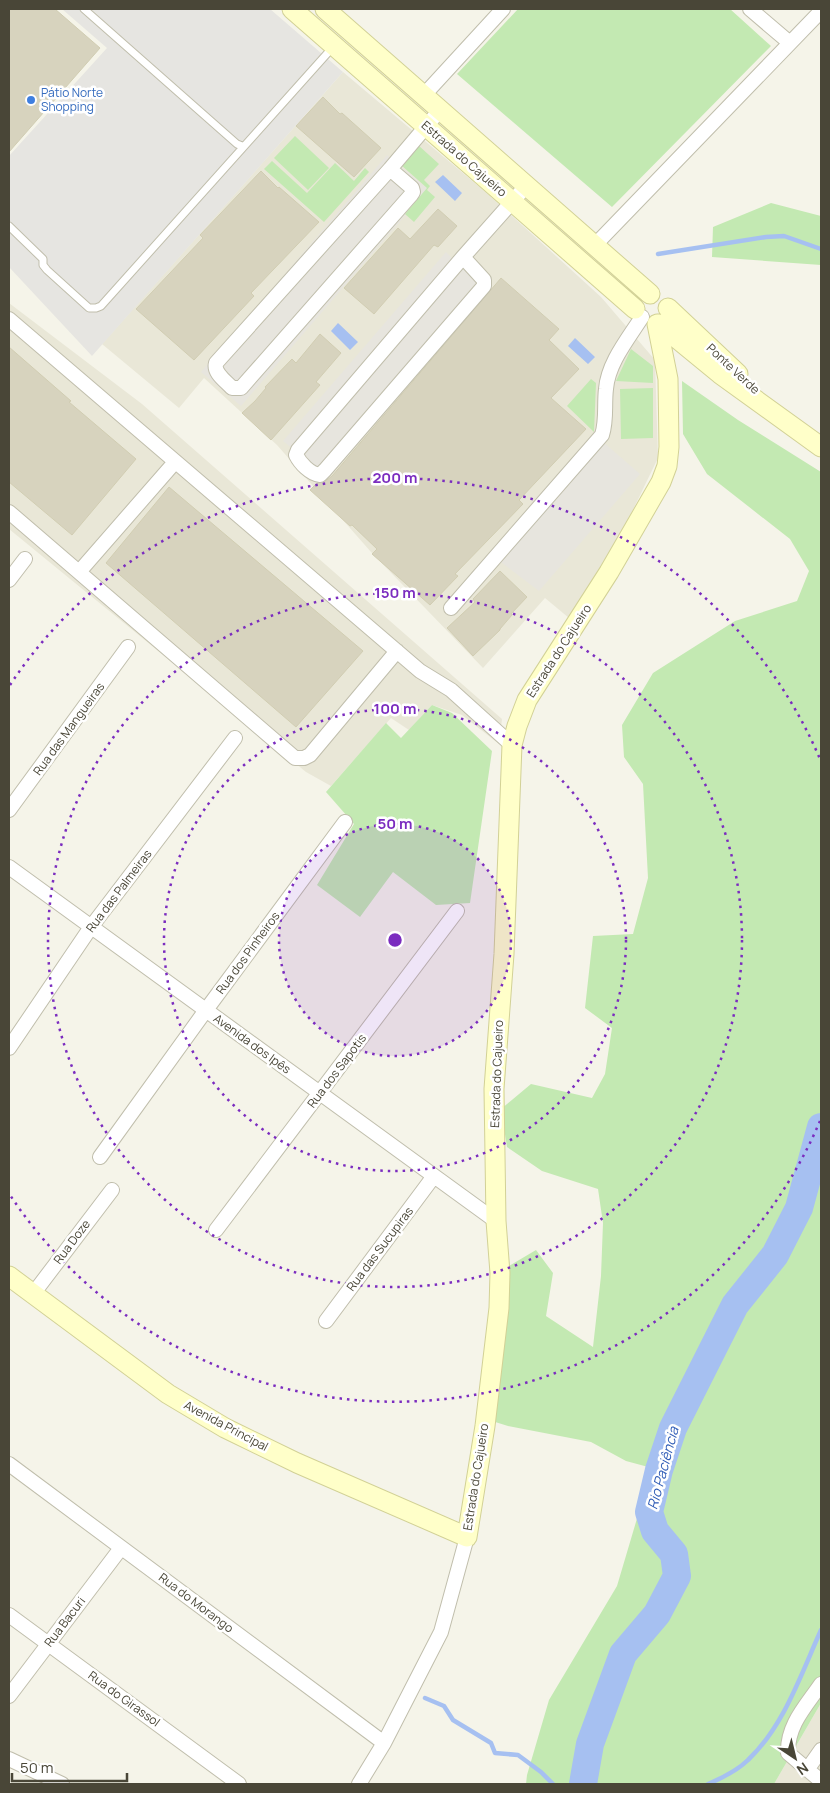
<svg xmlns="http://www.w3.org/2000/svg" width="830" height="1793" viewBox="0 0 830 1793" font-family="Manrope,sans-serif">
<rect width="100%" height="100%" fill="#f5f4e9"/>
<path fill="#e9e7d7" d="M343,72L489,195L601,297L655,360L658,458L613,551L569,618L545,598L483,668L371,552L277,445L204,378L179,408L102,344Z
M9,303L142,404L502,719L499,744L462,715L432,705L409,730L391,718L331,786L306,772L9,529Z
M821,1703V1784H774Z"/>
<path fill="#e7e5de" d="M387,155L428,189L241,406L201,372Z
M446,252L482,288L322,473L283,441Z
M595,435L640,474L539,591L493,556Z"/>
<path fill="#c3e9b2" d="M518,9H730L771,46L612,207L457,74Z
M295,136L329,168L308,190L274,158Z
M418,145L439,164L424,180L430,186L427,190L435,197L414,222L405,214L427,188L401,165Z
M272,161L307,193L335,163L354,181L365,168L369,172L324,222L264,169Z
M771,203L821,216V265L712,257L713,227Z
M631,349L653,366V383L616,381Z
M591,379L596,383L594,432L567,406Z
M682,381L738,420L821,472V1703L774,1784H526L527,1775L549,1700L617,1586L652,1468L626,1461L591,1442L508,1426L492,1421L509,1266L536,1250L553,1273L546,1316L593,1347L601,1276L603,1223L598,1189L542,1171L507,1147L501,1109L531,1084L592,1098L605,1074L612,1028L585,1008L593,936L633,934L648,878L643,784L624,757L622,725L653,673L735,621L797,601L809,571L790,539L707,474L683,434Z
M653,388V438L621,439L620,389Z
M432,705L452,713L492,751L470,903L436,905L393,872L360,917L317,885L354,824L326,792L386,723L401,738Z"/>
<path fill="#e6e5e1" d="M62,9H270L343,72L92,356L9,267V156L107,48Z"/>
<path fill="#a6c0f1" d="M443,175L462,193L455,201L435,182Z
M338,323L358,342L350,350L331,331Z
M575,338L595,357L588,364L568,346Z"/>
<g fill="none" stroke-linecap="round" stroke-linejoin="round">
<path stroke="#a6c0f1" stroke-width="4.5" d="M658,254L766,237L784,236L821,249
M425,1698L444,1706L453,1720L491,1743L495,1753L518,1755L541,1772L553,1784
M708,1784C722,1778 737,1771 748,1760C784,1726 801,1674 821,1630"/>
<path stroke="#a6c0f1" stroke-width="28" d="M583,1784L590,1744L623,1654L657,1614L677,1576L674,1554L655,1531L649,1512L659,1470L673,1428L735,1305L775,1255L799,1208L821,1127"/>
</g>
<path fill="#d7d3be" stroke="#d1cdb2" d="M9,9H55L100,48L9,152Z
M323,97L340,114L342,113L381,148L354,177L296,126Z
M261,171L278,188L279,187L319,222L251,293L254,296L194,360L136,309L203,238L200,235Z
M438,209L457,226L438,247L434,245L374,314L344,288L398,228L410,239Z
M501,278L559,329L549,340L579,369L551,398L586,429L519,500L523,504L455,574L458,576L430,605L372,554L377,549L352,525L350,526L310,490L317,483H323L332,476Z
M320,334L341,353L316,382L320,385L271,440L242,413L255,401L266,388L265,387L292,359L296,363Z
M9,347L71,401L69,402L136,459L72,535L9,482Z
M169,487L363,651L296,727L106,563Z
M500,571L527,597L511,614L512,615L500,629V630L473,656L447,628L475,602L473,599Z"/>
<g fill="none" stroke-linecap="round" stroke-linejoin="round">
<defs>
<path id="lane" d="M84,9L237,144L242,146
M9,226L43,259V265L47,270L89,308H96L101,306L333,47"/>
<path id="street" d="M750,9L790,43
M424,95L503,9
M390,169L412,188L413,192L411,195L241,388H232C226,381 213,373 216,363L390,169L440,110
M595,245L821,11
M463,257L484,280V286L325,470L320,475C310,474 300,463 296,455L298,450L463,257L527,185
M9,319L420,671L451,690L512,745
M9,512L295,758H304L310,755L397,651
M79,572L175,462
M9,580L25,559
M451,608L602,435C607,420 604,405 606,389C608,363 628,339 642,317
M9,810L128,647
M9,867L496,1221
M9,1048L91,927L235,738
M100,1157L206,1010L345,822
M216,1230L457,911
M33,1294L112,1190
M326,1321L434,1176
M9,1464L384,1743
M9,1615L239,1784
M821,1684C806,1706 787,1725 788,1753L821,1781
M9,1696L121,1548
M9,1759L62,1784
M807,1770L821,1750
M359,1784L384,1743L441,1632L467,1537"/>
<path id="secondary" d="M292,9L635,309
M325,9L650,294
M668,308L738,374
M659,324L720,374L821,447
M9,1276L168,1394L225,1428L297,1463L467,1537L485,1426L499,1308L500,1273L496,1221L494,1089L504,954L512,745L517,726L527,700L609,572L661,482L667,466L669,447L668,379L657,324"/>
</defs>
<use href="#lane" stroke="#c0beac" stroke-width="9"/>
<use href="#street" stroke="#c0beac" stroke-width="16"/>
<use href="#secondary" stroke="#d2d196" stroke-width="21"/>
<use href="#lane" stroke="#fff" stroke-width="7"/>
<use href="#street" stroke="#fff" stroke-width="14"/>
<use href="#secondary" stroke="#ffffc9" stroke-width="19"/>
</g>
<circle cx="395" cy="940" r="116" fill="#7b2cbf" fill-opacity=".12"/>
<g fill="none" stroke="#7b2cbf" stroke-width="2.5" stroke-dasharray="2.5 5">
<circle cx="395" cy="940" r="116"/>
<circle cx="395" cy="940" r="231"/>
<circle cx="395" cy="940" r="347"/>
<path d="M820 1121A462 462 0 0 1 10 1195M10 685A462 462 0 0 1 820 759"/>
</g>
<circle fill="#3f7fe0" stroke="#fff" stroke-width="2" cx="31" cy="100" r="5"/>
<g text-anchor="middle" stroke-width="5" stroke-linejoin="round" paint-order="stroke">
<g font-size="12" fill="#366cbe" stroke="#fff" text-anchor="start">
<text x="41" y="97">Pátio Norte<tspan x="41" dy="14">Shopping</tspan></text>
</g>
<g font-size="12" fill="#494637" stroke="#fff">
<text transform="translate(464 159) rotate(41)" y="4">Estrada do Cajueiro</text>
<text transform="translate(733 369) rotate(43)" y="4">Ponte Verde</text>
<text transform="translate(559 651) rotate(-57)" y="4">Estrada do Cajueiro</text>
<text transform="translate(69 729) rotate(-54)" y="4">Rua das Mangueiras</text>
<text transform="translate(119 891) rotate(-53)" y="4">Rua das Palmeiras</text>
<text transform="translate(248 953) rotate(-54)" y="4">Rua dos Pinheiros</text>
<text transform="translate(252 1044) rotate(36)" y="4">Avenida dos Ipês</text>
<text transform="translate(337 1071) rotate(-53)" y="4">Rua dos Sapotis</text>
<text transform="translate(497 1074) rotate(-88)" y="4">Estrada do Cajueiro</text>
<text transform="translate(72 1242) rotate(-53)" y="4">Rua Doze</text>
<text transform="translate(380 1249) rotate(-53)" y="4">Rua das Sucupiras</text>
<text transform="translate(226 1426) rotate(28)" y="4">Avenida Principal</text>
<text transform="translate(476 1477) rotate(-81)" y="4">Estrada do Cajueiro</text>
<text transform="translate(196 1603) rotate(37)" y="4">Rua do Morango</text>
<text transform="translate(65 1622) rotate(-53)" y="4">Rua Bacuri</text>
<text transform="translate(124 1699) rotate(36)" y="4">Rua do Girassol</text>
</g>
<g font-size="14" font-style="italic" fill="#2f5cb6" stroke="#fff">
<text transform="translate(663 1468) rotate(-75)" y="5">Rio Paciência</text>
</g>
</g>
<circle cx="395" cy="940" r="8" fill="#7b2cbf" stroke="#fff" stroke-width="2.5"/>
<g font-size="15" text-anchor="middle" font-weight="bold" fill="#7b2cbf" stroke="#fff" stroke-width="5" stroke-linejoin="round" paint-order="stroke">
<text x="395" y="483">200 m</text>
<text x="395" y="598">150 m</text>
<text x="395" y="714">100 m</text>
<text x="395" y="829">50 m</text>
</g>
<rect width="830" height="1793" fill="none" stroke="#494637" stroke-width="20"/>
<g transform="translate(795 1758) rotate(145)" stroke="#ffffff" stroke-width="4" paint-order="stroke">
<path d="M0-4L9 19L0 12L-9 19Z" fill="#494637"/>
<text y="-8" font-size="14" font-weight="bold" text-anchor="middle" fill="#494637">N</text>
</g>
<path d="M12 1773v8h115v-8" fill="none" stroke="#494637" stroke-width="2.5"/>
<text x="20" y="1773" font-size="15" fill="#494637" stroke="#ffffff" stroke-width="4" paint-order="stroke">50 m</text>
</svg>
